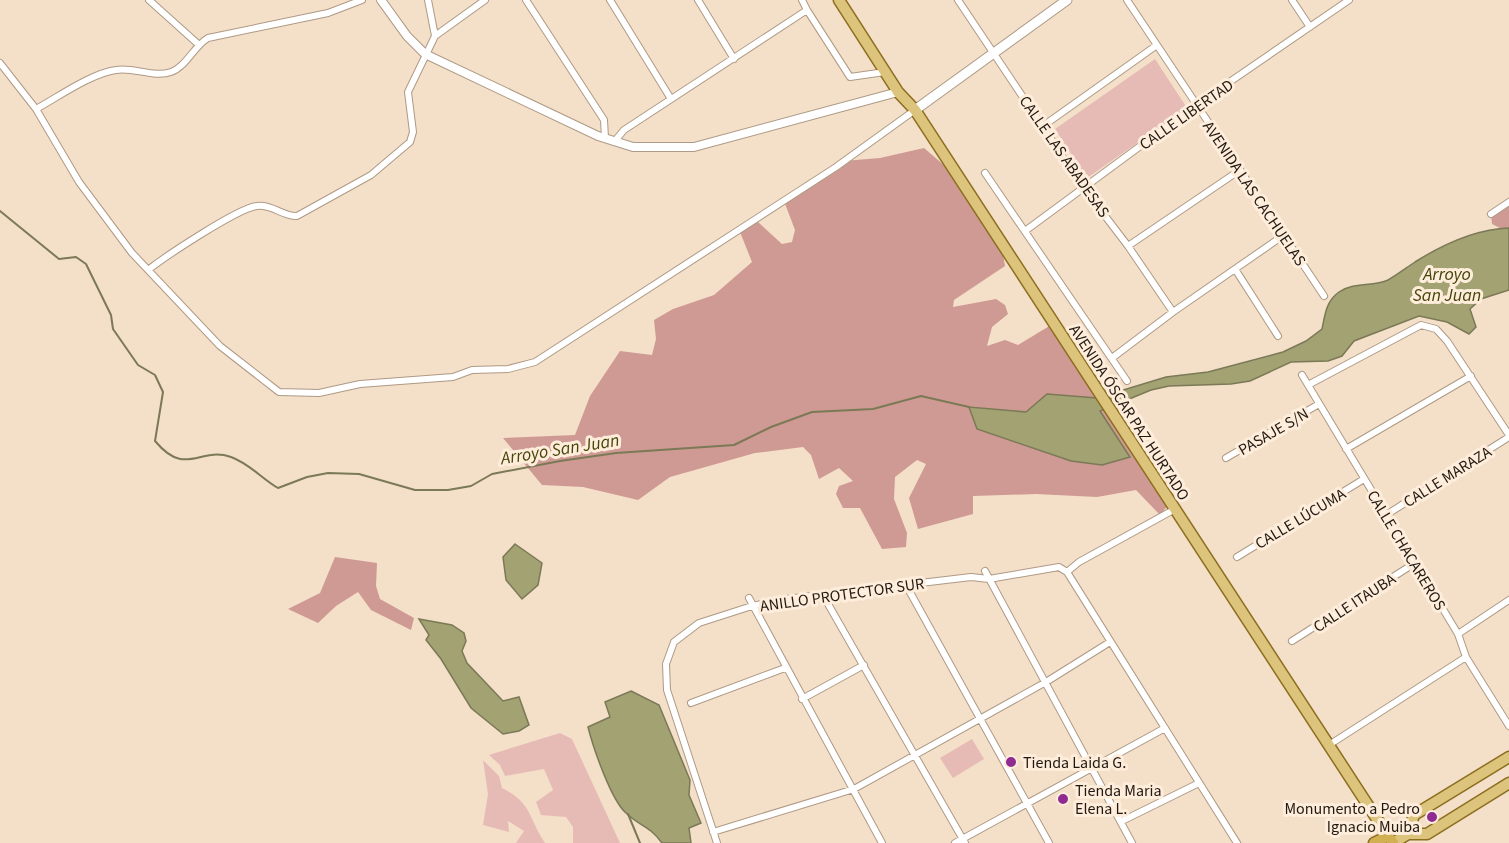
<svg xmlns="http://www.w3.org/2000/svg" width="1509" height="843" viewBox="0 0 1509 843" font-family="'Source Sans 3',sans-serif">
<rect width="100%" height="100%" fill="#f4dfc9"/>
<path fill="#e6bbb5" d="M1155,59L1187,108L1087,178L1055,129Z
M560,733L572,739L620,843H573V827L566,817L541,815L536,802L553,790L544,769L505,776L500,765L489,755Z
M972,739L984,759L953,778L940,758Z
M483,760L499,776L502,788C532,803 528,817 545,843H516L524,831L508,821L509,832L483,825L488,794Z"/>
<path fill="#cf9a93" d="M924,148L952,172L1003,255L1005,266L954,300L953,307L996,299L1005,305L1008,314L992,327L987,346L1005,340L1018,345L1051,325L1169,504L1160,515L1136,490L1097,497L1036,494L973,496V514L918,529L909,498L926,464L917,460L895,477L894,499L907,533L906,547L882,549L860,508H843L836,494L839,486L853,481L839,468L819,479L811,455L803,447L755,453L670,477L638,500L583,487L542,485L503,438L575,435L590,396L620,351L652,355L656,339L654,320L673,309L714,295L752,262L740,232L758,222L782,244L792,242L795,230L784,201L806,182L843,161L880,158Z
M1509,202V228H1500L1492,224L1491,214Z
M335,557L377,563L376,586L380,599L414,618L411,630L371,610L358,592L336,606L318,623L288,609L320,593Z"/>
<path fill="#a2a273" stroke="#7b7956" stroke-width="1.5" d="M1509,228V290L1481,299L1470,309L1476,327L1469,334L1447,322L1419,316L1354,341L1342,356L1328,361L1291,362L1250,381L1231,384L1169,386L1151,390L1100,411L1130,457L1102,465L1071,461L977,429L969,407L1026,412L1047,394L1097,398L1166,377L1208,372L1283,352L1306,341L1322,329C1325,315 1326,301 1339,292C1353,282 1373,287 1388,280C1397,275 1406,268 1415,262C1442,245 1476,229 1509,228Z
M515,544L542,563L538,585L522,599L506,580L503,557Z
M419,619L452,625L464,633L466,641L462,651L467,663L503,701L519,697L529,725L519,731L503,734L471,708L441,659L426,640L429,635Z
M631,691L659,705L690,780L689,795L701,823L689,828L691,843H662C649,825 639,826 626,813C611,800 593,747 588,727L610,717L605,702Z"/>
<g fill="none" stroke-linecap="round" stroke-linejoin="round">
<path stroke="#7b7956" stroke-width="2" d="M0,211L59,259L76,257L86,264L111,315L113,329L138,365L155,375L163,392L155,441C186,478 199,446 231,457C250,464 261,478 278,488L307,477L328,473L359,474L415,490H448L471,486L492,474L560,461L616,453L734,445L771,427L812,412L873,409L921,396L969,407
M628,814L640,843"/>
<defs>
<path id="minor" d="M149,0L198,44
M428,0L435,36L485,0
M526,0L604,120L605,138
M610,0L671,99
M698,0L734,59
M958,0L1083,187L1128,246L1173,312
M1127,0L1324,296
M1292,0L1310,27
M807,10L850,77L885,72
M0,63L36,109L79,182L132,253L220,346L279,392L319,393L360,384L453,377L472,370L508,369L535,362L836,167L915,110
M36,109C58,97 92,73 116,70C134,67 154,78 171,72C186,67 194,46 208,38L328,13L362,0
M1043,126L1157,45
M614,142L624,130L807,10L802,0
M985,173L1127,381
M1491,214L1509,202
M1025,231L1196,105L1349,0
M1128,246L1240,170
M1235,269L1278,336
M148,270C166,256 238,208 257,206C272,204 284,217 297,216L371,175L410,142L413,132L408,92L435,36
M1112,358L1173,312L1284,235
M1302,375L1458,634L1466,657L1509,726
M1308,385L1421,325L1436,329L1447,341L1509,435
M1346,449L1471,376
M1226,458L1319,404
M1386,515L1509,437
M1237,557L1364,479
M985,571L1132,843
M1067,572L1237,843
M906,585L1049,843
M824,597L965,843
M749,598L882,843
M1458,634L1509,600
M1292,641L1415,563
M802,699L864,665
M691,703L785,668
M1329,745L1466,657
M1122,821L1199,783
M713,832L854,789L1046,682L1110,642
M717,843L667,690L666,664L674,642L699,623L752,606L786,599L971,577L989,579L1059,567L1067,572L1079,562L1175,509
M955,843L1165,728"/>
<path id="tertiary" d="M381,0L407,36L425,54L598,136L633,147H694L898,92"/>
<path id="secondary" d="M915,110L1067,0"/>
<path id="primary" d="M839,0L898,92L915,110L1388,836
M1408,834L1414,815L1509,757
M1393,843L1408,834H1427L1509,783"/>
<path id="trunk" d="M1374,843L1388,836L1393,843"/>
</defs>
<use href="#minor" stroke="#ae9a85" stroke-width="8"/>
<use href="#tertiary" stroke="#ae9a85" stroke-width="10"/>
<use href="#secondary" stroke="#ae9a85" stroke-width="11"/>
<use href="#primary" stroke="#8c6e1f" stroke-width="13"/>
<use href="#trunk" stroke="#8c6e1f" stroke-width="13"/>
<use href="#minor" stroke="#fff" stroke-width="6"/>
<use href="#tertiary" stroke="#fff" stroke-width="8"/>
<use href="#secondary" stroke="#fff" stroke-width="9"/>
<use href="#primary" stroke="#dcc47d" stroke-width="10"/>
<use href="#trunk" stroke="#d0b052" stroke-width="10"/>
</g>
<g fill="#902b91" stroke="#feeddb" stroke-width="2">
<circle cx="1011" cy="762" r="6"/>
<circle cx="1063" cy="799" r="6"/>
<circle cx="1432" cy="817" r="6"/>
</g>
<g text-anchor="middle" stroke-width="6" stroke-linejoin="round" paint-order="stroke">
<g font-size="16" fill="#211911" stroke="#feeddb">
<text transform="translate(1186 114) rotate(-35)" y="6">CALLE LIBERTAD</text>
<text transform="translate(1065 156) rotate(55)" y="6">CALLE LAS ABADESAS</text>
<text transform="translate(1255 193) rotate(56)" y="6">AVENIDA LAS CACHUELAS</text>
<text transform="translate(1130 412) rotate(57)" y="6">AVENIDA ÓSCAR PAZ HURTADO</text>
<text transform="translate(1273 431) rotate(-30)" y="6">PASAJE S/N</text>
<text transform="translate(1447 476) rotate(-32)" y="6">CALLE MARAZA</text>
<text transform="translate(1300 518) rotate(-31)" y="6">CALLE LÚCUMA</text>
<text transform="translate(1407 550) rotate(59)" y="6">CALLE CHACAREROS</text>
<text transform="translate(842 594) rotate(-8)" y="6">ANILLO PROTECTOR SUR</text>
<text transform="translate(1354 602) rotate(-33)" y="6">CALLE ITAUBA</text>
</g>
<g font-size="16" fill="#211911" stroke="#feeddb" text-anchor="start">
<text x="1023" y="768">Tienda Laida G.</text>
<text x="1075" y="796">Tienda Maria<tspan x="1075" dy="18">Elena L.</tspan></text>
<text x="1420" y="814" text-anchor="end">Monumento a Pedro<tspan x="1420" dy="18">Ignacio Muiba</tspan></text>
</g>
<g font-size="18" font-style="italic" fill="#46450a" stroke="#feeddb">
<text x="1447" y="280">Arroyo<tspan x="1447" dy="21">San Juan</tspan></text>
<text transform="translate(560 449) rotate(-9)" y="6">Arroyo San Juan</text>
</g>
</g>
</svg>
